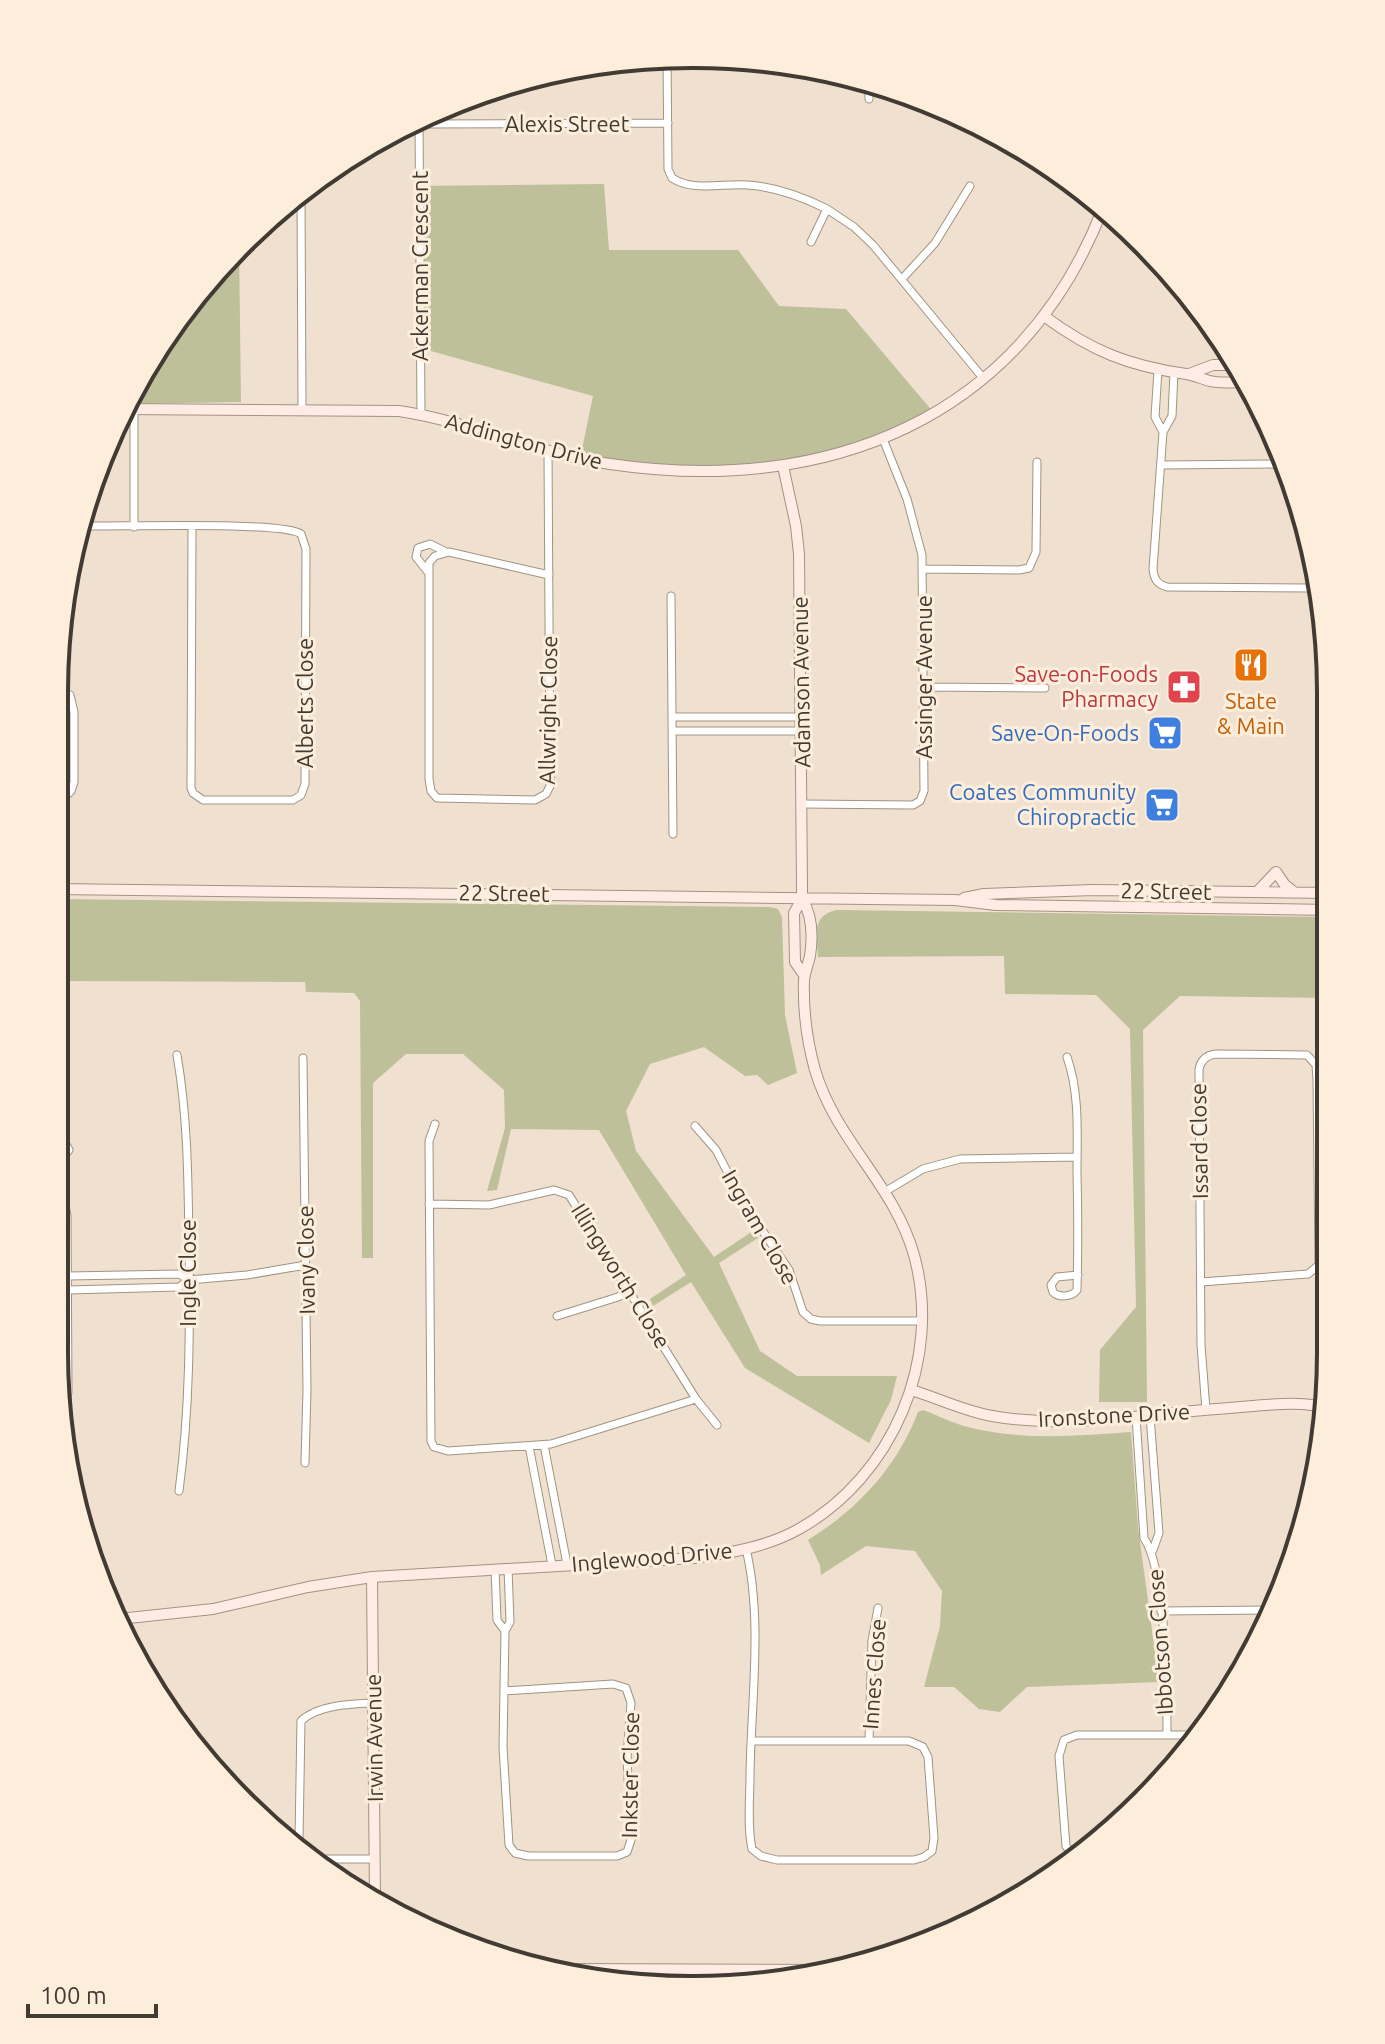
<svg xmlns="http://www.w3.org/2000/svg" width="1385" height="2044" viewBox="0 0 1385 2044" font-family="Ubuntu,sans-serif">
<rect width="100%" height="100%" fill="#f0e0cf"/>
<path fill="#bdc099" d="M604,184L609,250H738L779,306L846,309L934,413L840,454L718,470L580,459L593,396L420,348L419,186Z
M239,244L241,402L124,404Z
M54,899L770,907L778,909L782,917L785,1015L797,1073L768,1085L757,1075L745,1076L704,1047L650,1064L626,1111L636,1151L714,1257L753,1231L758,1238L719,1263L760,1351L797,1376H897L891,1400L869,1443L745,1368L691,1282L653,1306L650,1299L686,1275L599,1130L511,1129L497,1190L487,1191L505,1128L504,1090L463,1054H406L373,1083V1258H362L360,1001L354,993L306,992L305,982L54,981Z
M837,910L1331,917V998L1180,996L1143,1030L1147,1402H1099L1100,1350L1136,1307L1130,1029L1096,995L1005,994L1004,956L818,957C817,936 811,915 837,910Z
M923,1410C937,1415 950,1422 964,1426C1017,1441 1077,1436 1131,1432L1138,1527L1159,1682L1027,1687L1000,1712L979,1709L954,1687H924L940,1626L942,1591L915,1551L866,1546L821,1575L820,1565L808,1540C858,1509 897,1467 918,1412Z"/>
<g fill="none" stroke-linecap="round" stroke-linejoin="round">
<defs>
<path id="street" d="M667,56L668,169L672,178C693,192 724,183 748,185C776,187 803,197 827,209L811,242
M869,82V99
M419,118L421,414
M419,124L668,123
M301,192L302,410
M827,209L854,227L873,245L983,378
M902,279L935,243L970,186
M1158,370L1155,417L1163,432
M1174,373L1172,416L1163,432L1153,569C1154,579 1157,584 1167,587L1310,588
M134,409V527
M548,450L550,786L546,794L535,800L437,798L431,791L429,779V563L435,556L449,552L549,575
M1161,465L1287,464
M81,526C116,527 282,521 301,534L306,549L305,784L301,795L293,800H203L193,793L191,788L192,527
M924,569L1019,570L1029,568L1036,552L1037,462
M67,571L71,554
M428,572L416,557L418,548L430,544L446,552
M671,596L673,834
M923,687L1045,688
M672,717H801
M673,731H802
M54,799L64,798L71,791L74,782V712L70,695L54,688
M802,804L913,805L920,801L924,791L922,555L907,499L883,439
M177,1055C188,1119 188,1180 189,1245C190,1327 190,1409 179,1491
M1067,1057C1080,1094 1077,1134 1077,1173C1078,1212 1078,1251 1077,1290C1072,1297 1059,1298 1053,1292L1051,1285L1057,1277L1078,1275
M303,1058L307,1390L305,1463
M435,1124L429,1141L431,1441L434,1447L448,1451L551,1444L696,1399
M695,1126L716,1150L743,1202L789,1270L803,1312L811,1319L820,1321H921
M54,1141L63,1139L69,1150L54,1168
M54,1174L63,1193L67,1216L68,1392L64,1414
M886,1191L923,1169L960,1159L1077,1157
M429,1204L489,1205L554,1190L569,1195L696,1399L717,1425
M68,1276L179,1274L189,1280
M1201,1282L1308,1274L1319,1265L1317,1081L1316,1065L1307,1055L1216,1054C1206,1055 1201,1060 1199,1069L1201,1345L1206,1410
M68,1290L179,1287L189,1280L247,1275L306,1265
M557,1316L618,1297L630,1290
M1150,1416L1159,1533L1153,1550
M1136,1417L1144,1538C1166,1570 1167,1692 1167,1734
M544,1445L567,1564
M529,1446L552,1565
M746,1549C763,1619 751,1703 750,1775C750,1799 747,1826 752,1849L761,1856L777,1860H914L924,1857L932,1851L934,1838L928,1757L923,1747L909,1741H751
M495,1569L497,1620L505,1631
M1161,1611L1273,1610
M504,1691L613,1684L626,1688L631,1703L627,1758L631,1840L627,1852L617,1856H528L515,1853L509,1845L503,1747L505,1631L510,1622L508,1568
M373,1703C351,1704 317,1705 301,1721L299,1839L301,1849L307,1856L317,1859H375
M869,1741L872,1641L878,1608
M1074,1857L1066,1846L1059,1756L1064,1740L1077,1735H1193"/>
<path id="secondary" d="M1044,316C1091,351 1129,366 1186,374C1194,375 1202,379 1210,381C1221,384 1235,382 1247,382
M1189,374L1213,365H1238
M120,409L399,411C472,422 538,454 610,464C826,496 1021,420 1103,208
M783,466L796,526L799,554L802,886V899L794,913L795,962L804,975
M54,889L955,900L996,905L1331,910
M1258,891L1276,872L1285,885L1294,892
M964,898L984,894L1093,890L1331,893
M911,1390C938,1398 964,1411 992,1416C1071,1430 1150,1413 1229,1408C1250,1407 1310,1398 1325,1410
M372,1577L375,1899
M119,1619L213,1609L308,1587L372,1577L694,1558C730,1553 767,1547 799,1529C892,1477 943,1360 914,1255C894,1184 836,1141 815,1070C807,1041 803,1009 804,980C805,972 808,964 810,956C813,936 813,916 802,899
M567,1969L839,1970"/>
</defs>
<use href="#street" stroke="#a19383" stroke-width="9"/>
<use href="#secondary" stroke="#a19383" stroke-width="12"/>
<use href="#street" stroke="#fff" stroke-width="7"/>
<use href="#secondary" stroke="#feece4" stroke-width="10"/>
</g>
<defs>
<symbol id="restaurant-square" viewBox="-11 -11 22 22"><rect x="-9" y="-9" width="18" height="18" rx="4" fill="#e8710a" stroke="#fdeedc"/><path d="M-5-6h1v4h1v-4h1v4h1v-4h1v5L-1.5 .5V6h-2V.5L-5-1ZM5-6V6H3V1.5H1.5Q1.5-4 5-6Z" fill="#fff"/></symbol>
<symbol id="pharmacy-square" viewBox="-11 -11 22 22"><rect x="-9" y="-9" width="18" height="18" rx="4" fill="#e0444e" stroke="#fdeedc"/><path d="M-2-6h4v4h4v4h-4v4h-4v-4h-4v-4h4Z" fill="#fff"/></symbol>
<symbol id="supermarket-square" viewBox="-11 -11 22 22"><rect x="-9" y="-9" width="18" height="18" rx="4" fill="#3f7fe0" stroke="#fdeedc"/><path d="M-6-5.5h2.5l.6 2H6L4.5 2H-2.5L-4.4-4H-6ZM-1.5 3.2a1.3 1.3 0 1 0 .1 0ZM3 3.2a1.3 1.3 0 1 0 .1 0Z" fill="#fff"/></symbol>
</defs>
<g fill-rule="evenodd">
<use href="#restaurant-square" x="1231" y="645" width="40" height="40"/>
<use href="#pharmacy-square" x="1164" y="667" width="40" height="40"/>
<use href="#supermarket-square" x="1145" y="713" width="40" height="40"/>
<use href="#supermarket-square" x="1142" y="785" width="40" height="40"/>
</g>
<g text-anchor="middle" stroke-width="6" stroke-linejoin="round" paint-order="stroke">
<g font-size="22" fill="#413b34" stroke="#fdeedc">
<text x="567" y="132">Alexis Street</text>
<text transform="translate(420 266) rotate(-90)" y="8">Ackerman Crescent</text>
<text transform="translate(524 441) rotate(15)" y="8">Addington Drive</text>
<text transform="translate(924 677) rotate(-90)" y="8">Assinger Avenue</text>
<text transform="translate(801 682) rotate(-91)" y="8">Adamson Avenue</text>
<text transform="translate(305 703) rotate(-90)" y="8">Alberts Close</text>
<text transform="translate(548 710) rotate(-89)" y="8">Allwright Close</text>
<text transform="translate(1166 891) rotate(1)" y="8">22 Street</text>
<text transform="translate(504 893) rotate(1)" y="8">22 Street</text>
<text transform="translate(1199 1141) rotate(-91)" y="8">Issard Close</text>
<text transform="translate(760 1227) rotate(60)" y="8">Ingram Close</text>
<text transform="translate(306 1260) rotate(-91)" y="8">Ivany Close</text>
<text transform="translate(188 1273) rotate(-90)" y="8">Ingle Close</text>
<text transform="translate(621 1276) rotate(58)" y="8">Illingworth Close</text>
<text transform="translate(1114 1415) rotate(-3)" y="8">Ironstone Drive</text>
<text transform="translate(652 1557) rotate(-5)" y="8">Inglewood Drive</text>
<text transform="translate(1160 1642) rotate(-94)" y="8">Ibbotson Close</text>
<text transform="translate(874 1674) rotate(-86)" y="8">Innes Close</text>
<text transform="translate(374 1738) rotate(-91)" y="8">Irwin Avenue</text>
<text transform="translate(630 1775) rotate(-89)" y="8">Inkster Close</text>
</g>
<g font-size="22" fill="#be3a42" stroke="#fdeedc" text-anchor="end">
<text x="1158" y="682">Save-on-Foods<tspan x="1158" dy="25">Pharmacy</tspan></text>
</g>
<g font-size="22" fill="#c56008" stroke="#fdeedc">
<text x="1251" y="709">State<tspan x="1251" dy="25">&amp; Main</tspan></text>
</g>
<g font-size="22" fill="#366cbe" stroke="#fdeedc" text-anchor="end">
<text x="1139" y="741">Save-On-Foods</text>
<text x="1136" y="800">Coates Community<tspan x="1136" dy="25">Chiropractic</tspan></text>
</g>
</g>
<path d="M0 0H1385V2044H0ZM692 68H693A624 624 0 0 1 1317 692V1352A624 624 0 0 1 693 1976H692A624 624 0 0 1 68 1352V692A624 624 0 0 1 692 68Z" fill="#fdeedc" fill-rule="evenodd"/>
<path fill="none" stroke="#413b34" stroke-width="4" d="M692 68H693A624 624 0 0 1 1317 692V1352A624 624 0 0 1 693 1976H692A624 624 0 0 1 68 1352V692A624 624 0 0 1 692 68Z"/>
<path d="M28 2004v12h128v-12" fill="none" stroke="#413b34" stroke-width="4"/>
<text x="40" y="2004" font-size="24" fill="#413b34" stroke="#fdeedc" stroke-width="6" paint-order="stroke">100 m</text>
</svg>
